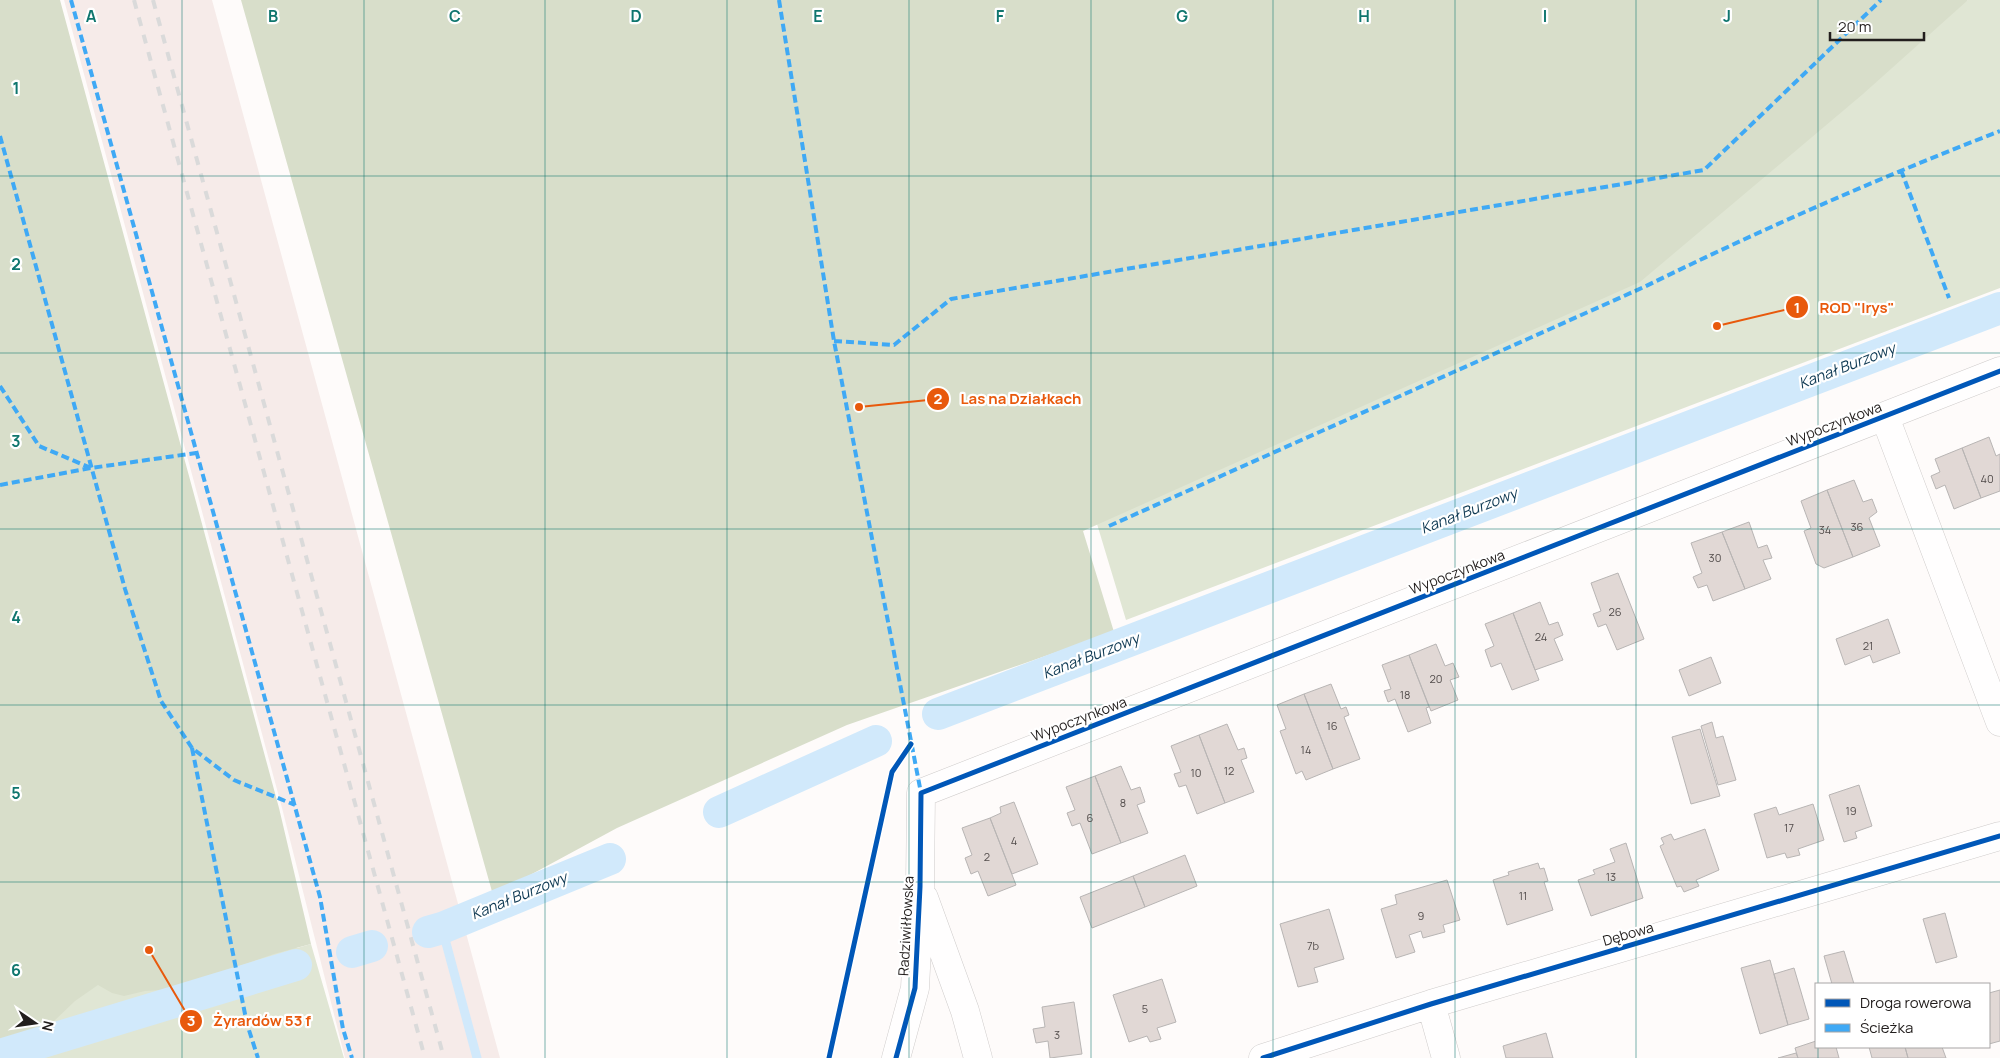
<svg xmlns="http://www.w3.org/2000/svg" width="2000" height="1058" viewBox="0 0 2000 1058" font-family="Manrope,sans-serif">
<rect width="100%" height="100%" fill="#fefbfa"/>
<path fill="#f6ebe9" d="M64,0H212L500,1058H345L282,808Z"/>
<path fill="#e0e6d4" d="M1968,0H2000V288L1126,620L1097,524Z
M0,926L297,948L311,944L344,1058H0Z"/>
<path fill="#d8deca" d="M0,0H60L279,808L311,944L274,954L237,967L209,980L176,989L145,991L124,996L112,993L98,985L75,1001L52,1023L13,1044L0,1046Z
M241,0H1968L1863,94L1640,282L1083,531L1114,632L847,725L617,828L493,895Z"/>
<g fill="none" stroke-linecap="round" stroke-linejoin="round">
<path stroke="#d1e9fb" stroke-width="9" d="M442,928L477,1058"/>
<path stroke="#d1e9fb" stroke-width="32" d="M938,714L2000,308
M719,812L876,741
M428,932L442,928L610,859
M352,952L372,946
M0,1055L296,965"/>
</g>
<path fill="#e1d8d5" stroke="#b8b5b4" d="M1989,437L1996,456L2000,454V491L1981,498L1962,448Z
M1962,448L1981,498L1954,509L1945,485L1936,489L1931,476L1940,472L1935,459Z
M1854,480L1863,502L1872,499L1877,512L1869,518L1880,546L1853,557L1827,490Z
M1827,490L1853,557L1824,568L1816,564L1804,531L1811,528L1801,501Z
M1749,522L1758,548L1767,545L1772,558L1763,560L1771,579L1745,589L1722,532Z
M1722,532L1745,589L1713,601L1707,585L1698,588L1693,577L1702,573L1691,543Z
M1618,573L1644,639L1617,650L1606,624L1598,627L1593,614L1601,611L1591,583Z
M1540,602L1549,625L1558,622L1563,635L1554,639L1563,660L1535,670L1513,613Z
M1513,613L1539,680L1512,690L1501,663L1491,667L1485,650L1494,646L1485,624Z
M1888,619L1900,653L1873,663L1870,655L1845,665L1836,639Z
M1436,644L1445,666L1453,663L1459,677L1450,680L1458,700L1431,711L1409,655Z
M1409,655L1429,707L1426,708L1431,723L1408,732L1395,699L1388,702L1384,691L1391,689L1382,665Z
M1711,657L1721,683L1689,696L1679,670Z
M1331,684L1341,709L1346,707L1349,715L1344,717L1360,759L1333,769L1304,694Z
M1304,694L1333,769L1306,780L1302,771L1296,774L1280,731L1286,729L1277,705Z
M1712,722L1716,738L1723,736L1736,780L1718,785L1701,726Z
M1227,724L1238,750L1244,748L1247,758L1241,760L1254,792L1225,803L1199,735Z
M1700,729L1720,796L1691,804L1672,737Z
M1199,735L1225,803L1197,814L1186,785L1179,787L1174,774L1181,772L1171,746Z
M1121,766L1131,790L1140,787L1145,802L1137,805L1148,833L1121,843L1095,776Z
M1095,776L1121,843L1092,854L1080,823L1072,826L1067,813L1075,810L1066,787Z
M1859,785L1872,826L1855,832L1857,838L1844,842L1829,795Z
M1014,802L1038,864L1012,874L990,818L1001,813L1000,807Z
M1813,804L1824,840L1798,849L1800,855L1787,858L1785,853L1767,858L1754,814L1776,807L1779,815Z
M990,818L1016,885L988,896L978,871L971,874L965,858L972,855L962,828Z
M1705,829L1719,870L1696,880L1699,886L1684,892L1681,886L1677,887L1660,846L1664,844L1661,838L1671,834L1674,840Z
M1626,843L1643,898L1591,916L1578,880L1595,874L1593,870L1615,862L1610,849Z
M1185,855L1197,886L1145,907L1133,876Z
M1538,863L1540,869L1544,868L1548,881L1544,882L1553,910L1507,925L1493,880L1509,875L1508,872Z
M1133,876L1145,907L1092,928L1080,897Z
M1447,880L1460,920L1443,925L1445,932L1423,938L1421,931L1409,935L1415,952L1396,958L1381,909L1397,904L1395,895Z
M1329,909L1344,959L1314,968L1318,982L1298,987L1280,924Z
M1945,913L1957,957L1936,963L1923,919Z
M1844,951L1854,984H1832L1824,956Z
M1770,960L1788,1025L1760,1034L1741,968Z
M1794,968L1809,1019L1788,1025L1774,974Z
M1162,979L1176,1022L1157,1028L1161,1039L1150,1042L1147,1036L1129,1042L1113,995Z
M2000,990V1041L1989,1044V993Z
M1074,1002L1082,1054L1050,1058L1048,1041L1036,1043L1033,1029L1045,1027L1042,1007Z
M1546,1033L1553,1058H1506L1503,1046Z
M1816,1041V1047H1836L1839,1058H1798L1795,1048Z
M1869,1047H1905L1908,1058H1872Z
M1905,1047H1942L1946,1058H1908Z
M1796,1053L1798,1058H1778Z"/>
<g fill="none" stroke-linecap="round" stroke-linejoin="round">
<defs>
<path id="minor" d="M1885,417L2000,722
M924,898L965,1011L978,1058
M1431,1004L1446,1058
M896,1058L915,988L920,887L921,793L2000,371
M1263,1058L1431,1004L2000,836"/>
</defs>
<use href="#minor" stroke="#cfcccb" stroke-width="29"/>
<use href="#minor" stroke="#fffefe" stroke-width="28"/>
<path stroke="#dadada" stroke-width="4" stroke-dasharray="9 9" stroke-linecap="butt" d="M134,0L425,1058
M153,0L444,1058"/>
<path stroke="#3fa9f5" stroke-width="4" stroke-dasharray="8 4" stroke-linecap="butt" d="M71,0L320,897L343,1029L352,1058
M779,0L834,341L921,793
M0,136L125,589L161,701L192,748L234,780L295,805
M1901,170L1949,298
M834,341L894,345L951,299L1704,170L1881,0
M0,386L39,446L91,468
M0,485L91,468L196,453
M1109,526L1644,287C1760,230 1879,178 2000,131
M192,748L247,1024L258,1058"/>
<defs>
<path id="cycleway" d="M829,1058L892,772L911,744
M896,1058L915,988L920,887L921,793L2000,371
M1263,1058L1431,1004L2000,836"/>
</defs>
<use href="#cycleway" stroke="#fff" stroke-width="8"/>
<use href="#cycleway" stroke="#0057b8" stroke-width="5"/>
</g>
<path fill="none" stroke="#0f766e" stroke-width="1" stroke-opacity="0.55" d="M182,0V1058M364,0V1058M545,0V1058M727,0V1058M909,0V1058M1091,0V1058M1273,0V1058M1455,0V1058M1636,0V1058M1818,0V984M0,176H2000M0,353H2000M0,529H2000M0,705H2000M0,882H2000M1818,1047V1058"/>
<g text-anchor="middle" stroke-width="4.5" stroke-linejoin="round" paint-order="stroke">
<g font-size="11" fill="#524c4b">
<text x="1987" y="483">40</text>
<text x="1857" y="531">36</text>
<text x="1825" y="534">34</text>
<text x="1715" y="562">30</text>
<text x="1615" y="616">26</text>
<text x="1541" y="641">24</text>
<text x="1868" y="650">21</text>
<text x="1436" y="683">20</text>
<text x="1405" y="699">18</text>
<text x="1332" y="730">16</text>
<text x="1306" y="754">14</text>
<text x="1229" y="775">12</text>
<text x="1196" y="777">10</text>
<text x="1123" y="807">8</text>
<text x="1851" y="815">19</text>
<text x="1090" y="822">6</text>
<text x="1789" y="832">17</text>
<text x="1014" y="845">4</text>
<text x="987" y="861">2</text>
<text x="1611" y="881">13</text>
<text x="1523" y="900">11</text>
<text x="1421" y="920">9</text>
<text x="1313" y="950">7b</text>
<text x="1145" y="1013">5</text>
<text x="1057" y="1039">3</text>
</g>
<g font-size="14" fill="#221e1d" stroke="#fff">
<text transform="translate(1834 424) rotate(-21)" y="5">Wypoczynkowa</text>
<text transform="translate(1457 572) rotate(-21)" y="5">Wypoczynkowa</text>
<text transform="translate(1079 719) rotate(-21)" y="5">Wypoczynkowa</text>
<text transform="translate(906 926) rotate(-87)" y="5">Radziwiłłowska</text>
<text transform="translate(1628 934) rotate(-16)" y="5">Dębowa</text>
</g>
<g font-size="15" font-style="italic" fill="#0d3852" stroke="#fff">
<text transform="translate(1847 366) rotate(-21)" y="5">Kanał Burzowy</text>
<text transform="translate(1469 511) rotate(-21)" y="5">Kanał Burzowy</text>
<text transform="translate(1091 656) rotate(-21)" y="5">Kanał Burzowy</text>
<text transform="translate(519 896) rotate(-22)" y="5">Kanał Burzowy</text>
</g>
</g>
<g font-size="16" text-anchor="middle" font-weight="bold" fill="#0f766e" stroke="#fff" stroke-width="4.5" stroke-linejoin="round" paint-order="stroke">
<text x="91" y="22">A</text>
<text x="273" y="22">B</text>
<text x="455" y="22">C</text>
<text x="636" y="22">D</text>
<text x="818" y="22">E</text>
<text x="1000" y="22">F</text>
<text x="1182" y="22">G</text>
<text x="1364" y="22">H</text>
<text x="1545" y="22">I</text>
<text x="1727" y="22">J</text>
<text x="16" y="94">1</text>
<text x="16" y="270">2</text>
<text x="16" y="447">3</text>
<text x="16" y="623">4</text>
<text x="16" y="799">5</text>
<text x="16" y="976">6</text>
</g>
<path fill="none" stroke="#e8590c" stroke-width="2" d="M1717 326L1797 307M859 407L938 399M149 950L191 1021"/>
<g fill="#e8590c" stroke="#fff" stroke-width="2">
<circle cx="1717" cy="326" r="5"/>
<circle cx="859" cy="407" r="5"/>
<circle cx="149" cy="950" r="5"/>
<circle cx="1797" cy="307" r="12"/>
<circle cx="938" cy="399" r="12"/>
<circle cx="191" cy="1021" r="12"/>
</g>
<g font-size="15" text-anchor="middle" font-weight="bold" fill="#fff">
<text x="1797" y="313">1</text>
<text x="938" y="404">2</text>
<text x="191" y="1026">3</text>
</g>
<g font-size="15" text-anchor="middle" font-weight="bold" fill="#e8590c" stroke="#fff" stroke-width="4.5" stroke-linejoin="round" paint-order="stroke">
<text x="1857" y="313">ROD "Irys"</text>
<text x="1021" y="404">Las na Działkach</text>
<text x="262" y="1026">Żyrardów 53 f</text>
</g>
<rect x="1815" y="983" width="175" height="65" fill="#ffffff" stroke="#a7a5a5"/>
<rect x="1825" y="999" width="25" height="8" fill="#0057b8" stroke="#a7a5a5"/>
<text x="1860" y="1008" font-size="15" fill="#221e1d">Droga rowerowa</text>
<rect x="1825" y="1024" width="25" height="8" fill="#3fa9f5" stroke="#a7a5a5"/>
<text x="1860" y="1033" font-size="15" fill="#221e1d">Ścieżka</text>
<g transform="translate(35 1023) rotate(103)" stroke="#ffffff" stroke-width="4" paint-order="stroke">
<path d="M0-4L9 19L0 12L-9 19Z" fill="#221e1d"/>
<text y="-8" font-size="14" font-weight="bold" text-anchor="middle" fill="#221e1d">N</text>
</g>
<path d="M1830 32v8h94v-8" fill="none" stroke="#221e1d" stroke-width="2.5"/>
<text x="1838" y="32" font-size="15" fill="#221e1d" stroke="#ffffff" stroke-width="4" paint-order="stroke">20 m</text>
</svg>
